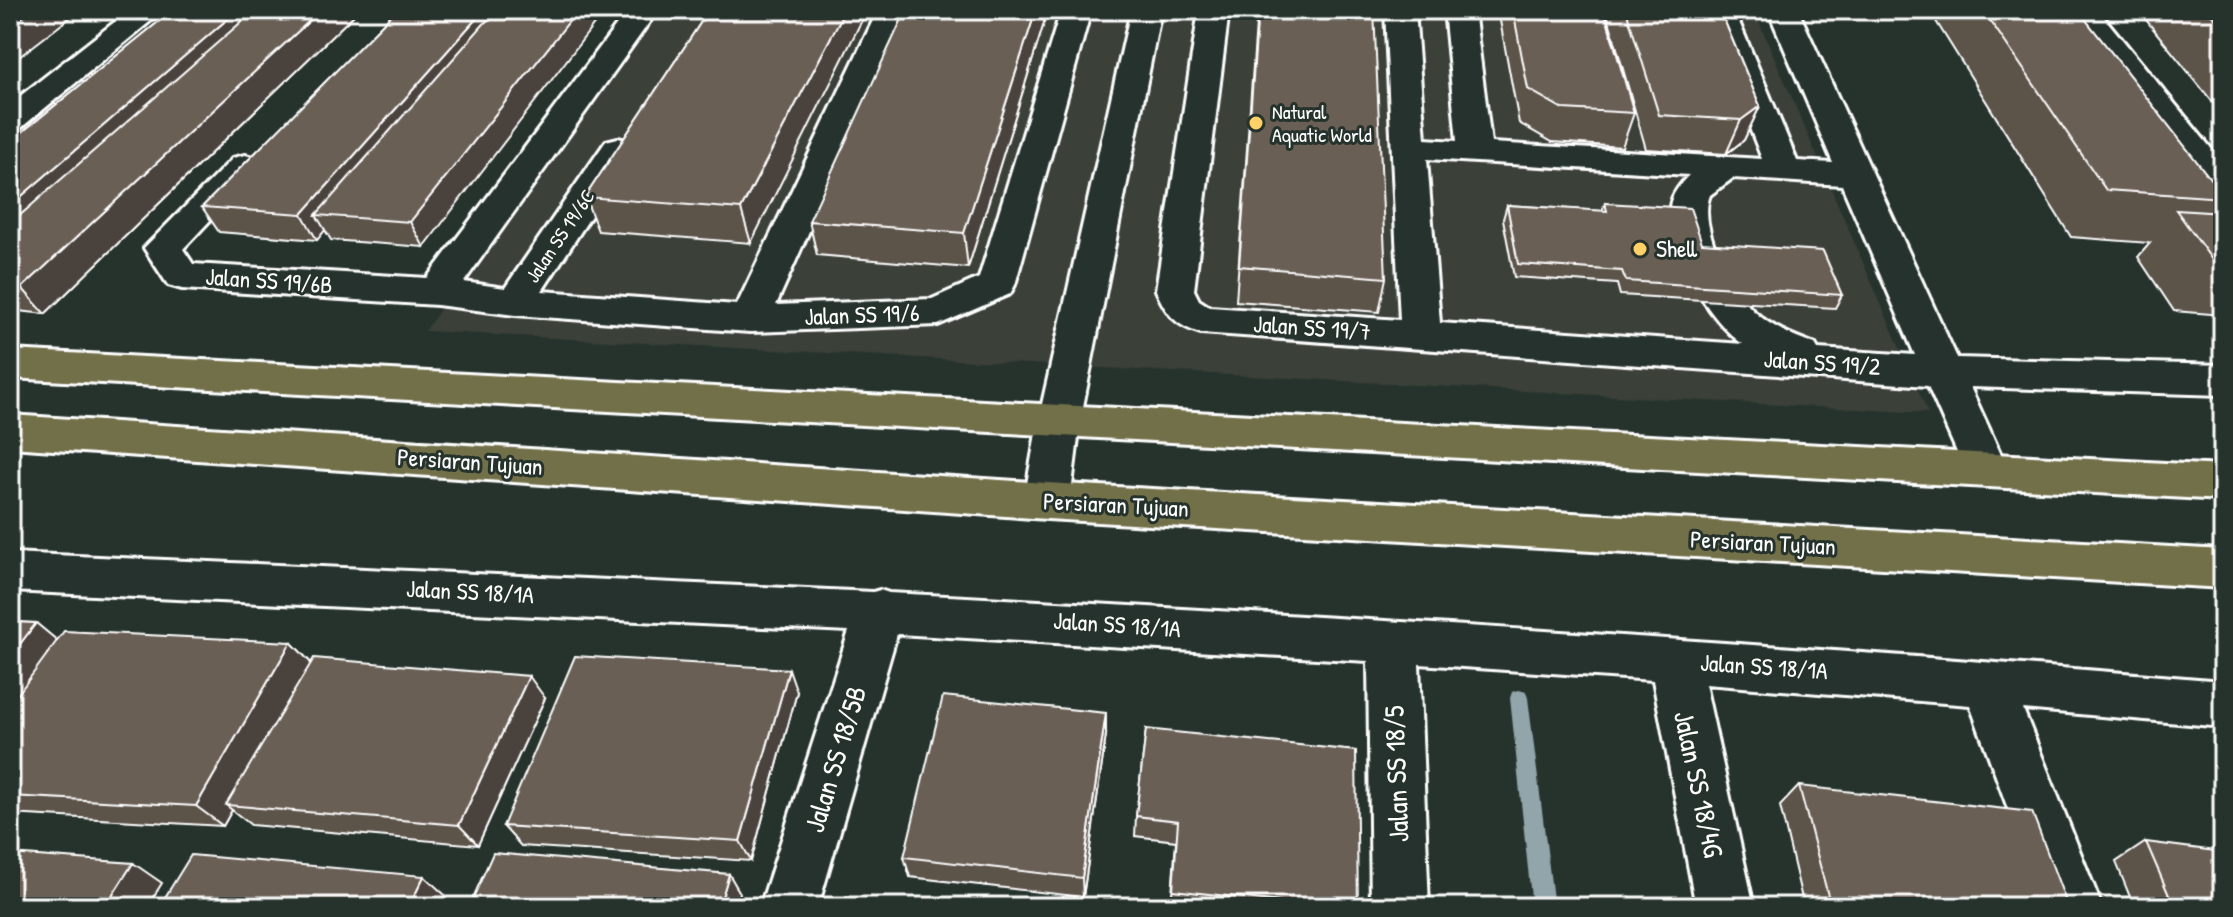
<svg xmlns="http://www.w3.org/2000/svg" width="2233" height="917" viewBox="0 0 2233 917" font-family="'Patrick Hand',sans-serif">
<rect width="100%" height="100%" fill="#26332d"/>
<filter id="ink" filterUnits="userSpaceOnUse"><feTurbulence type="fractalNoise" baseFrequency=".0125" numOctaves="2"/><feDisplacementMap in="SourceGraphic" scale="16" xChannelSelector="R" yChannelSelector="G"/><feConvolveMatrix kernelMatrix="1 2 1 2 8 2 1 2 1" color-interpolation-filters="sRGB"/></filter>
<g filter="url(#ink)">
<path fill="#3a4039" d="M653,10H1754L1928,413L425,331Z"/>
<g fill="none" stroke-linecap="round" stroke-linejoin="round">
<path fill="#92a5aa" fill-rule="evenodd" d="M1519,690L1526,692L1528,698L1554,907H1532L1510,698L1512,692Z"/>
<defs>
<path id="minor" d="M130,10H164L22,127L10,130V104Z
M628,10H658L464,282L505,288L606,141L618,138L630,141L635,148L542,291L737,305L878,10H908L776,305L932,299L979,278L1061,10H1091L1015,285L1010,294L938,325L750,332L515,315L437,305L182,289L168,285L144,248L233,158L245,155L257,158L262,165L183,249L193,264L427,278Z
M1131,10H1161L1080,422L1070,501L1063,513L1047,519L1031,513L1024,501L1038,422Z
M1199,10H1229L1194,290L1199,300L1210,307L1400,320L1385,10H1415L1425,139L1457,141L1444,10H1474L1491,143L1762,159L1704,10H1734L1797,161L1833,163L1768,10H1798L1957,358L2223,365V395L1970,387L2008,470L2002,482L1986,487L1970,482L1928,386L1201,333C1176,326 1166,314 1156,290ZM1427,159L1689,175C1680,184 1671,195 1670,207C1665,248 1710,322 1743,344L1440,323ZM1733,178L1842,185L1915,355L1818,349L1815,344C1794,336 1772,328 1755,312C1731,291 1697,226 1710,195Z
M2067,10H2098L2223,163V194L2210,191L2188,167Z
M10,553L873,592L880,590L889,593C1334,616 1779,644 2223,681V727L2023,709L2102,907H2044L1970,705L1705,684L1754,907H1696L1653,680L1419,664L1429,907H1371L1368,661L897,634L818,907H760L849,631L10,591Z"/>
<path id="major" d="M10,350L2223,466V500L10,378Z
M10,415L1047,483L2223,550V588L1047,519L10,447Z"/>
</defs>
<use href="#minor" stroke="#fff" stroke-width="6"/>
<use href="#major" stroke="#fff" stroke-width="6"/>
<use href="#minor" fill="#26332d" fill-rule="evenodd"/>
<use href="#major" fill="#726f4a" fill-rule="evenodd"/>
</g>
<path fill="#5b5249" stroke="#fff" stroke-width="2" d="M173,10H359L45,314L10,310V142Z
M396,10L424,247L331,240L325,230L317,240L219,232L202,207Z
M709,10L751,243L598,231L585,197Z
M1257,10L1386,278L1379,312L1236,301Z
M1498,10H1604L1634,113L1622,147L1552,142L1519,123Z
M1606,10H1720L1760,106L1744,140L1726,154L1646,149Z
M1929,10H2078L2223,195V200L2212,213H2223V315L2174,311L2138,257L2150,243L2071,237Z
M2138,10H2223V115Z
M1044,23L968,268L817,255L809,221Z
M1605,203L1702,243L1842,295L1835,308L1620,295L1617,284L1514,277L1503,219L1507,205L1602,211Z
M10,622L36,623L57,641L291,642L311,663L545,698L478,845L251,825L232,810L223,826L10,814Z
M797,692L751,861L521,846L503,826Z
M1146,729L1358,907H1171L1176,841L1135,836L1136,816Z
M1106,735L1083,897L910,877L904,857Z
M1799,786L2068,907H1804L1780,806Z
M2146,842L2223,907H2134L2116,862Z"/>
<path fill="#4a423c" stroke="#fff" stroke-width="2" d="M32,10H80L10,64V26Z
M238,10H279L10,250V206Z
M321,10H359L45,314L22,288Z
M484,10H515L316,215L325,230L317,240L302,214Z
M578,10H605L424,247L410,222Z
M845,10H867L751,243L741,209Z
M1036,10H1043L1044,23L968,268L964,233Z
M1760,106L1744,140L1726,154L1741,120Z
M36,623L64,646L10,720V657Z
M291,642L313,665L226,805L232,810L223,826L196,806Z
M789,669L797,692L751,861L740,841Z
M529,676L545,698L478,845L459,825Z
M1106,713V735L1083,897L1082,878Z
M133,863L162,883L147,907H105Z
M729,874L740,893L736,907H719Z
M424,876L445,895L439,907H409Z"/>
<path fill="#6a5f55" stroke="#fff" stroke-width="2" d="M10,10H32L10,26Z
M173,10H238L10,206V142Z
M255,10H321L22,288L10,287V224Z
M396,10H484L302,214L202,207Z
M496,10H578L410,222L316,215Z
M709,10H845L741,209L585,197Z
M906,10H1036L964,233L809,221Z
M1258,10H1374L1386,278L1239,266Z
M1513,10H1604L1634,113L1563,109L1528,89Z
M1626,10H1720L1760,106L1741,120L1659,115Z
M1983,10H2078L2223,195V198L2106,190Z
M2208,10H2223V27Z
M1605,203L1690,208L1702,243L1823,251L1842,295L1626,281L1622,271L1518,264L1507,205L1607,211Z
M2176,210L2223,213V265L2215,264Z
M10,622L36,623L10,657Z
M64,631L291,642L196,806L10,796V705Z
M575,656L789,669L740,841L503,826Z
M314,658L529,676L459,825L226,805Z
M943,696L1106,713L1082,878L904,857Z
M1146,729L1356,751L1358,907H1325L1173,890L1178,821L1136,816Z
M1799,786L2032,812L2068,907H1831Z
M2146,842L2223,852V907H2174Z
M493,853L729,874L719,907H469Z
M10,854L133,863L105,907H10Z
M191,855L424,876L409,907H159Z"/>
</g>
<g fill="#ffd166" stroke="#26332d" stroke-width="3">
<circle cx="1256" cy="123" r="8"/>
<circle cx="1640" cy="249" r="8"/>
</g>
<g text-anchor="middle" stroke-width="6" stroke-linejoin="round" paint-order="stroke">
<g font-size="20" fill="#fff" stroke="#26332d" text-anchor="start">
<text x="1272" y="119">Natural<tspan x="1272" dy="23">Aquatic World</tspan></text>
</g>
<g font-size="20" fill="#fff" stroke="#26332d">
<text transform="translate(560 236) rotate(-56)" y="7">Jalan SS 19/6C</text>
</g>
<g font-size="24" fill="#fff" stroke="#26332d" text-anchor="start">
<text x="1656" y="257">Shell</text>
</g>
<g font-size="24" fill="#fff" stroke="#26332d">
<text transform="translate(269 281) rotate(4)" y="8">Jalan SS 19/6B</text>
<text transform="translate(862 315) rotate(-2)" y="8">Jalan SS 19/6</text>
<text transform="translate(1312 328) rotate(4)" y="8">Jalan SS 19/7</text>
<text transform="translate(1822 363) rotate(4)" y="8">Jalan SS 19/2</text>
<text transform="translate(470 462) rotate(4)" y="8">Persiaran Tujuan</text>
<text transform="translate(1116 505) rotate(3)" y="8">Persiaran Tujuan</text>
<text transform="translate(1763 543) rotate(3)" y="8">Persiaran Tujuan</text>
<text transform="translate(470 592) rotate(3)" y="8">Jalan SS 18/1A</text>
<text transform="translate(1117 625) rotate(4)" y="8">Jalan SS 18/1A</text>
<text transform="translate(1764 667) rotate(4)" y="8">Jalan SS 18/1A</text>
</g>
<g font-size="28" fill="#fff" stroke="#26332d">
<text transform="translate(835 759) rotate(-73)" y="10">Jalan SS 18/5B</text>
<text transform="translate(1396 774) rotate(-92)" y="10">Jalan SS 18/5</text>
<text transform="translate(1699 784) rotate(78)" y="10">Jalan SS 18/4G</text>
</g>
</g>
<rect width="2233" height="917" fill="none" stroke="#26332d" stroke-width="40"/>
<rect x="20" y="20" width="2193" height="877" fill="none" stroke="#fff" stroke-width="3" filter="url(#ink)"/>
</svg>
